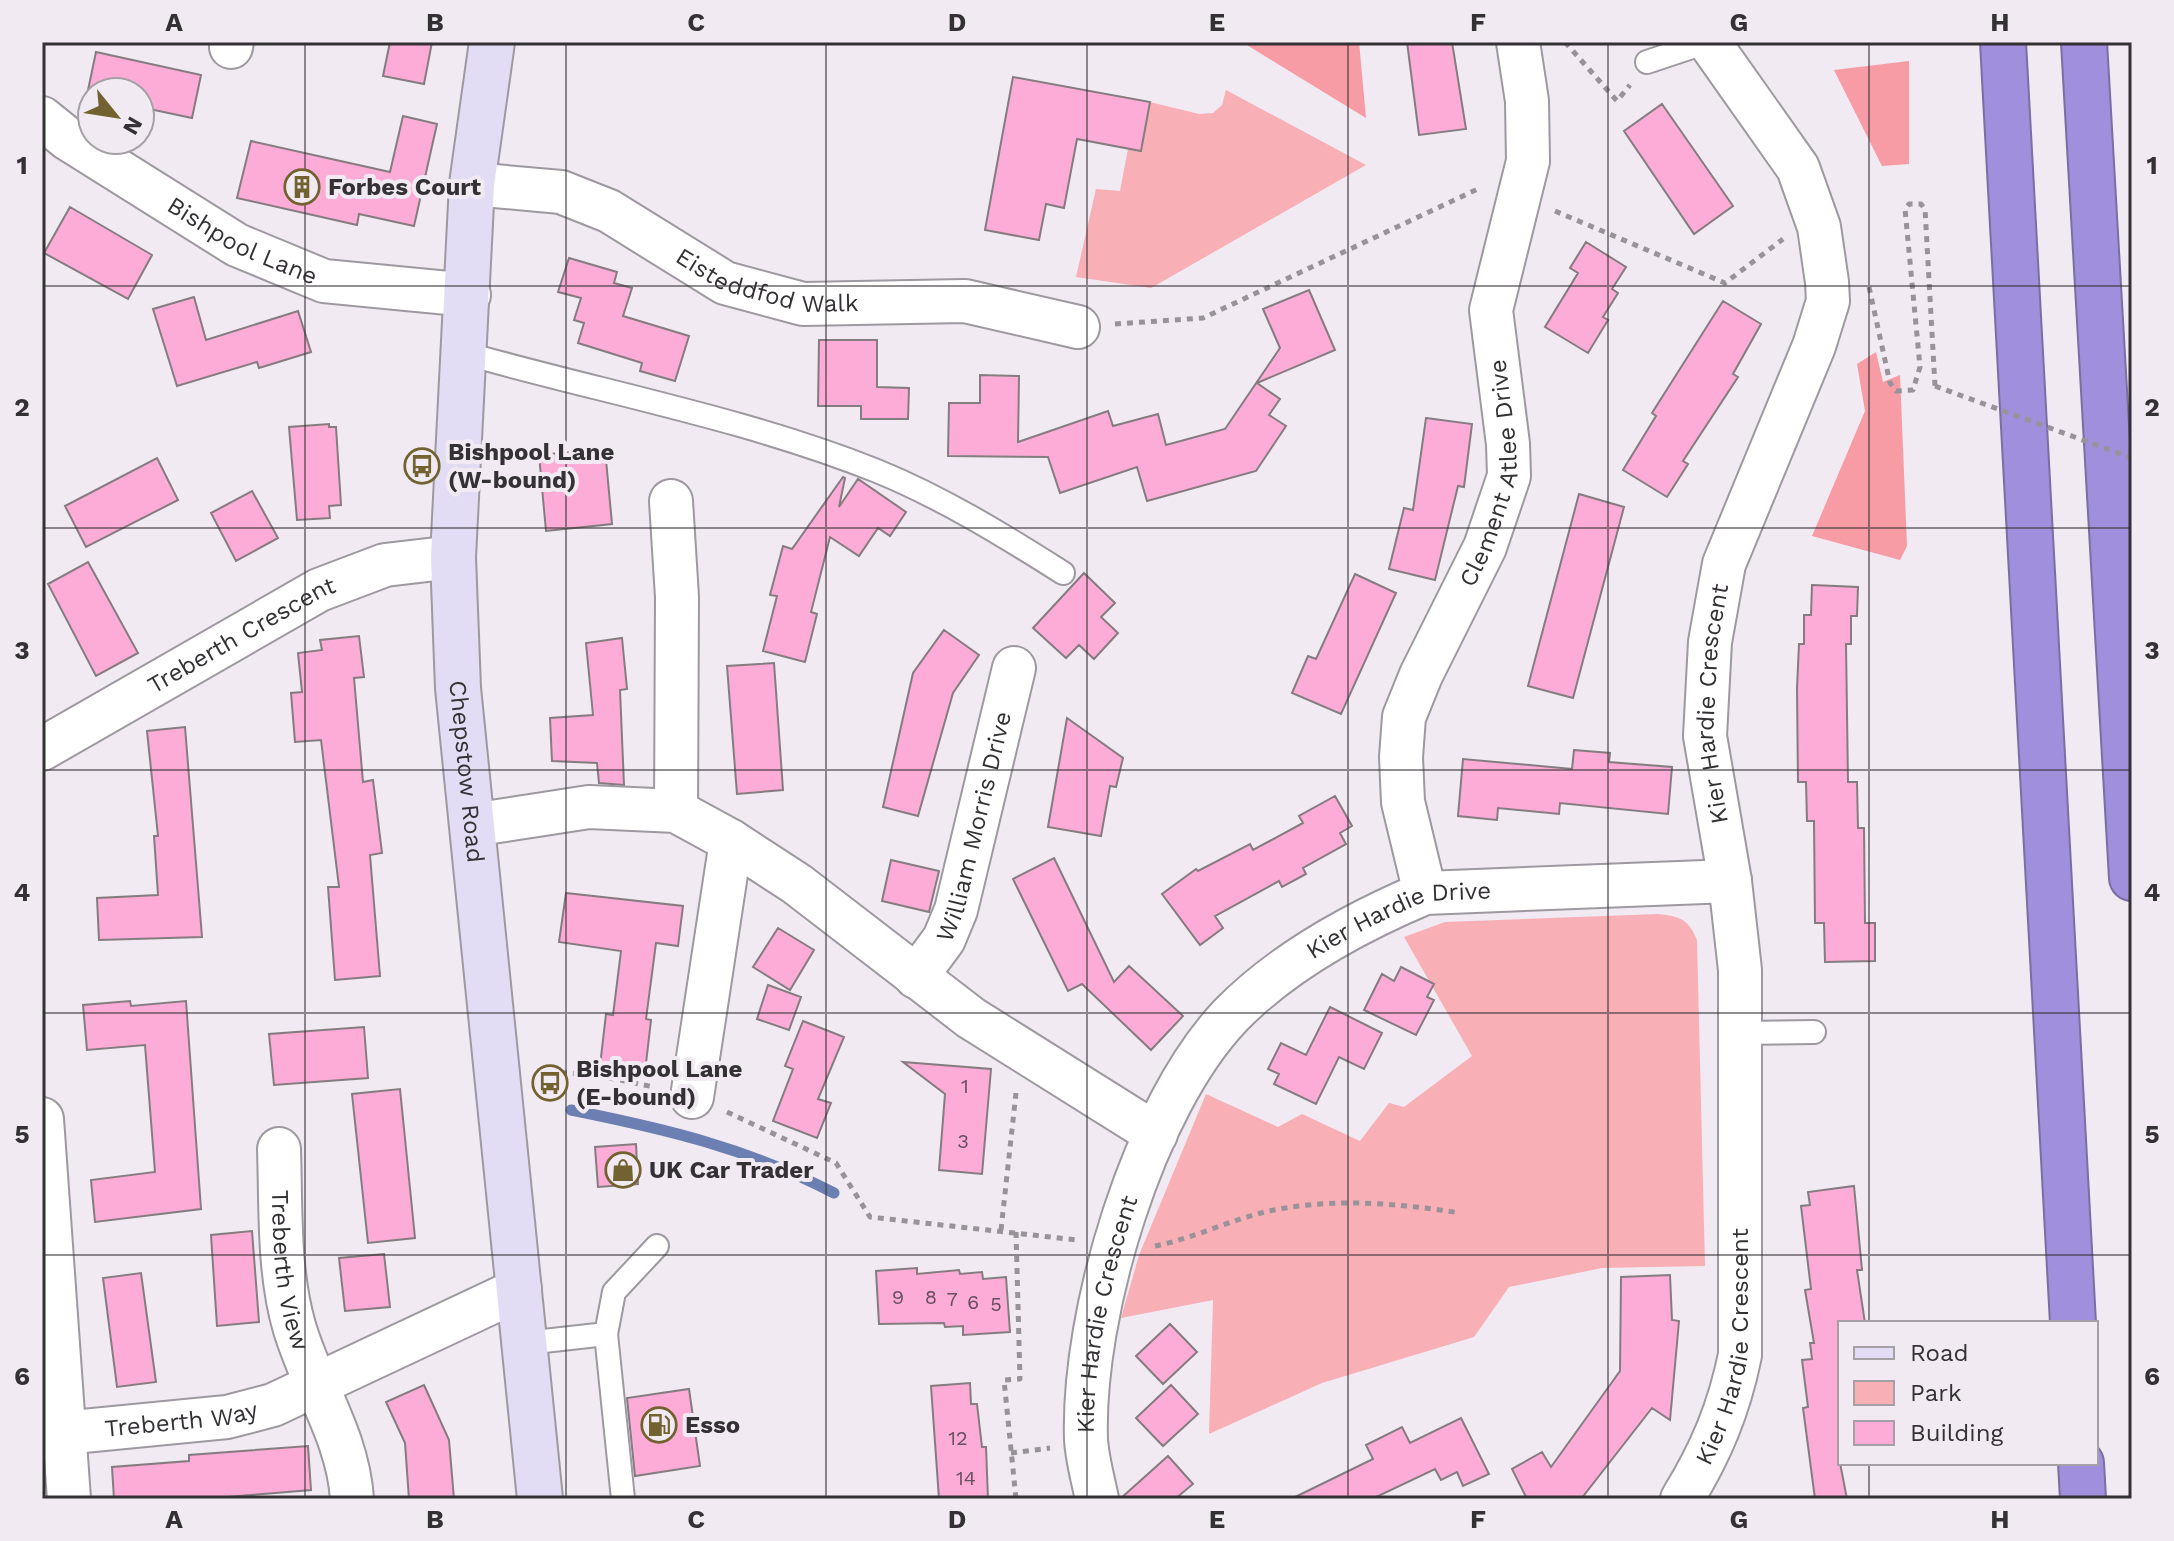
<svg xmlns="http://www.w3.org/2000/svg" width="2174" height="1541" viewBox="0 0 2174 1541" font-family="'Work Sans',sans-serif">
<rect width="100%" height="100%" fill="#f1eaf2"/>
<path fill="#f8afb6" d="M1226,90L1366,165L1151,288L1076,277L1096,189L1120,191L1128,149L1141,151L1150,102L1199,114L1213,113L1222,105Z
M1658,914C1680,916 1689,920 1697,940L1705,1266L1602,1268L1509,1287L1474,1337L1322,1383L1209,1434L1213,1300L1121,1318L1139,1255L1206,1094L1278,1127L1302,1114L1360,1141L1389,1103L1404,1107L1472,1056L1404,937L1445,922Z"/>
<path fill="#f79ba5" d="M1242,42H1359L1366,118Z
M1909,61V164L1882,166L1834,70Z
M1876,352L1883,382L1900,375L1907,546L1900,560L1812,536L1865,411L1857,364Z"/>
<g fill="none" stroke-linecap="round" stroke-linejoin="round">
<path stroke="#6c7fb2" stroke-width="11" d="M571,1110C666,1129 747,1148 834,1193"/>
</g>
<path fill="#fdacd7" stroke="#857c80" stroke-width="2" d="M390,42H432L424,84L383,76Z
M1407,42H1452L1466,129L1419,135Z
M96,52L201,75L192,118L140,107V92H92V96L87,95Z
M1013,77L1150,102L1141,151L1077,139L1064,208L1046,204L1039,240L985,230Z
M1662,104L1733,206L1694,234L1624,131Z
M403,116L437,124L414,226L359,214L357,225L237,198L251,141L390,172Z
M70,207L152,255L128,299L44,253Z
M1586,242L1626,267L1612,289L1618,293L1603,317L1608,320L1588,353L1545,327L1578,273L1570,268Z
M569,258L617,272L614,283L632,288L623,316L689,336L675,381L640,371L642,363L578,343L584,323L574,320L581,298L558,292Z
M1309,290L1335,350L1257,383L1280,399L1269,415L1286,426L1256,471L1147,501L1137,467L1060,493L1048,457L948,456L949,403H980V375L1019,376L1018,442L1108,411L1113,426L1158,414L1166,445L1225,429L1280,348L1263,309Z
M194,297L206,340L298,311L311,352L259,368L257,362L177,386L153,309Z
M1723,301L1761,324L1733,374L1738,377L1683,461L1688,464L1667,497L1623,470L1656,416L1652,413Z
M819,340H877V387L909,388L908,419H861V406H818Z
M1426,418L1472,424L1464,487L1458,486L1435,580L1389,569L1404,508L1413,510Z
M329,424V427H336L341,505L329,506L330,518L297,520L289,427Z
M605,449L612,524L546,531L539,455Z
M157,458L178,500L86,547L65,506Z
M843,477L845,478L839,507L858,479L906,512L890,536L878,528L859,556L830,537L811,612L817,614L805,662L763,651L777,596L770,595L783,546L792,549Z
M252,491L278,538L236,561L211,513Z
M1579,494L1624,507L1573,698L1528,686Z
M88,562L138,653L96,676L48,584Z
M1084,573L1115,603L1101,617L1118,633L1094,659L1079,645L1066,658L1033,628Z
M1355,574L1396,593L1341,714L1292,693L1308,656L1316,659Z
M1812,585L1858,587L1857,616H1851V644H1846L1848,782H1857L1858,828H1864L1865,923H1875V961L1825,962L1824,923H1815L1814,821H1807L1806,782H1798L1797,688L1799,644H1804V615H1811Z
M944,630L979,655L953,693L918,816L883,807L913,673Z
M359,636L364,677L354,678L363,782L373,780L382,853L370,855L380,976L335,980L328,887H339L321,740L295,742L291,693L302,692L298,653L322,650L320,640Z
M622,638L627,689L620,690L624,785L599,783L597,763L552,761L550,718L593,715L586,643Z
M774,663L783,790L737,794L727,666Z
M1067,718L1123,758L1116,787L1110,786L1101,836L1048,827Z
M185,727L202,937L99,940L97,898L158,895L154,836H158L147,731Z
M1574,750L1610,753L1609,762L1672,767L1668,814L1560,803L1559,814L1498,808L1497,820L1458,816L1463,759L1572,769Z
M1335,796L1352,826L1340,833L1346,844L1303,868L1306,874L1282,887L1279,881L1215,916L1223,928L1200,945L1162,894L1196,869L1198,871L1250,844L1253,850L1303,823L1299,816Z
M1054,858L1114,982L1129,966L1183,1016L1151,1050L1082,984L1068,991L1013,879Z
M891,860L939,871L929,912L882,901Z
M566,893L683,906L678,946L656,943L646,1019L651,1020L645,1072L600,1066L606,1014L613,1015L621,951L559,942Z
M778,928L814,950L790,990L753,967Z
M1401,967L1434,984L1427,997L1434,1000L1416,1035L1364,1010L1382,974L1394,981Z
M768,985L801,997L789,1030L757,1019Z
M130,1001L131,1006L186,1001L201,1209L95,1222L91,1180L155,1172L145,1045L87,1050L83,1005Z
M1330,1007L1382,1033L1364,1069L1339,1057L1316,1104L1274,1084L1279,1074L1268,1069L1281,1043L1306,1055Z
M803,1021L844,1037L818,1099L831,1103L817,1138L773,1121L793,1069L785,1066Z
M364,1027L368,1078L274,1085L269,1034Z
M903,1062L991,1069L982,1174L939,1170L945,1094Z
M400,1089L415,1238L368,1243L352,1094Z
M636,1144L638,1184L598,1187L595,1147Z
M1854,1186L1862,1270H1857L1865,1323H1840V1463L1847,1499H1815L1803,1408L1808,1407L1802,1360L1812,1359L1810,1343H1814L1805,1290L1811,1289L1801,1206L1810,1205L1808,1192Z
M252,1231L259,1322L217,1326L211,1235Z
M384,1254L390,1307L345,1311L339,1258Z
M917,1268V1274L959,1270L960,1274L982,1272L983,1279L1006,1277L1010,1332L963,1335V1326L945,1327L944,1323L879,1324L876,1271Z
M141,1273L156,1382L117,1387L103,1278Z
M1670,1275L1672,1320L1679,1321L1670,1420L1652,1408L1581,1499H1527L1512,1469L1542,1452L1551,1467L1620,1371L1621,1277Z
M1170,1324L1197,1352L1163,1384L1136,1356Z
M970,1383L971,1404H977L982,1447H986L988,1499H939L931,1386Z
M424,1385L449,1440L454,1499H409L405,1443L386,1402Z
M1171,1385L1198,1414L1163,1446L1136,1418Z
M689,1389L700,1466L635,1476L627,1398Z
M1461,1418L1489,1474L1463,1486L1457,1472L1441,1480L1435,1469L1372,1499H1291L1373,1459L1366,1445L1402,1427L1410,1443Z
M308,1446L311,1490L204,1499H114L112,1467L189,1461V1455Z
M1168,1456L1193,1484L1175,1499H1120Z"/>
<g fill="none" stroke-linecap="round" stroke-linejoin="round">
<defs>
<path id="lane" d="M1647,62L1707,42
M464,353C601,392 744,418 877,471C943,498 1003,535 1063,573
M1739,1033L1814,1032
M606,1334L614,1292L657,1246
M526,1343L606,1334L623,1499"/>
<g id="street">
<path d="M231,47L232,42"/>
<path id="s1" d="M42,118L68,139L237,245L324,281L469,295"/>
<path id="s2" d="M472,184L561,192L609,211L725,283L803,304L965,301L1078,327"/>
<path d="M671,501L677,597L676,811"/>
<path id="s3" d="M42,749L319,590L385,565L453,557"/>
<path d="M472,825L589,807L676,811L731,841L797,884L971,1018L1156,1134"/>
<path id="s4" d="M1425,893L1403,802L1401,757L1404,717L1421,675L1485,547L1509,476L1508,444L1491,310L1528,161L1527,101L1518,42"/>
<path id="s5" d="M916,977L944,939L956,910L1014,668"/>
<path d="M692,1097L731,841"/>
<path d="M42,1119L69,1499"/>
<path id="s6" d="M279,1149C281,1207 278,1270 294,1326C311,1385 348,1436 352,1499"/>
<path id="s7" d="M42,1435L227,1417L273,1405L520,1289"/>
<path id="s8" d="M1097,1499C1093,1479 1087,1459 1086,1439C1082,1314 1143,1107 1231,1015C1284,961 1356,922 1425,893L1730,881"/>
<path id="s9" d="M1682,1499C1711,1452 1729,1409 1740,1355V970L1730,881L1705,736L1710,642L1724,564L1814,346L1828,301L1827,282L1819,227L1798,168L1709,42"/>
</g>
<g id="secondary">
<path id="s10" d="M492,42L472,184L453,557L458,688L540,1499"/>
</g>
<path id="highway" d="M2003,42L2073,1323
M2084,42L2132,878
M2081,1463L2083,1499"/>
</defs>
<use href="#lane" stroke="#9e98a0" stroke-width="26"/>
<use href="#street" stroke="#9e98a0" stroke-width="46"/>
<use href="#secondary" stroke="#9e98a0" stroke-width="48"/>
<use href="#highway" stroke="#7a6ea2" stroke-width="48"/>
<path stroke="#989399" stroke-width="5" stroke-dasharray="6 6" stroke-linecap="butt" d="M1565,42L1617,101L1630,85
M1555,211L1725,283L1783,239
M1869,287L1890,383L1896,391L1913,390L1920,367L1905,209L1909,204H1921L1925,209L1935,386
M1115,324L1203,318L1480,188
M537,1071L595,1075L654,1087
M727,1112L836,1163L870,1217L1077,1240
M1001,1230L1016,1093
M1016,1232L1020,1379L1004,1380L1016,1499
M1155,1246C1196,1238 1233,1218 1274,1210C1336,1198 1397,1203 1460,1213
M1011,1453L1050,1448"/>
<use href="#lane" stroke="#fff" stroke-width="22"/>
<use href="#street" stroke="#fff" stroke-width="42"/>
<use href="#secondary" stroke="#e2ddf4" stroke-width="44"/>
<use href="#highway" stroke="#a08fdc" stroke-width="44"/>
<path stroke="#989399" stroke-width="5" stroke-dasharray="6 6" stroke-linecap="butt" d="M1935,386L2132,458"/>
</g>
<path fill="none" stroke="#343135" stroke-width="2" stroke-opacity="0.55" d="M305,42V1499M566,42V1499M826,42V1499M1087,42V1499M1348,42V1499M1608,42V1499M1869,42V1323M42,286H2132M42,528H2132M42,770H2132M42,1013H2132M42,1255H2132M1869,1463V1499"/>
<defs>
<symbol id="building-ring" viewBox="-11 -11 22 22"><circle r="9.5" fill="#f1eaf2" stroke="#71622f" stroke-width="1.5"/><path d="M-4-6H4V6H1V3H-1V6H-4ZM-2.5-4.3h1.7v1.8h-1.7ZM.8-4.3h1.7v1.8H.8ZM-2.5-1h1.7V.8h-1.7ZM.8-1h1.7V.8H.8Z" fill="#71622f"/></symbol>
<symbol id="bus-ring" viewBox="-11 -11 22 22"><circle r="9.5" fill="#f1eaf2" stroke="#71622f" stroke-width="1.5"/><path d="M-5-6H5V4H4V6H2V4H-2V6H-4V4H-5ZM-3.5-4V0h7V-4ZM-3.5 1.2v1.5H-2V1.2ZM2 1.2v1.5H3.5V1.2Z" fill="#71622f"/></symbol>
<symbol id="shop-ring" viewBox="-11 -11 22 22"><circle r="9.5" fill="#f1eaf2" stroke="#71622f" stroke-width="1.5"/><path d="M-5-2.5h2.3a2.7 3.5 0 0 1 5.4 0H5L5.5 6h-11ZM-1.5-2.5h3a1.5 2.3 0 0 0-3 0Z" fill="#71622f"/></symbol>
<symbol id="fuel-ring" viewBox="-11 -11 22 22"><circle r="9.5" fill="#f1eaf2" stroke="#71622f" stroke-width="1.5"/><path d="M-5.5-6h7V0h2V4h1.3V-2.5L3-4.5l.8-.8L6-3V5H2.5V1h-1V6h-7ZM-4.2-4.7v3.2H.2V-4.7Z" fill="#71622f"/></symbol>
</defs>
<g fill-rule="evenodd">
<use href="#building-ring" x="282" y="167" width="40" height="40"/>
<use href="#bus-ring" x="402" y="446" width="40" height="40"/>
<use href="#bus-ring" x="530" y="1063" width="40" height="40"/>
<use href="#shop-ring" x="603" y="1150" width="40" height="40"/>
<use href="#fuel-ring" x="639" y="1405" width="40" height="40"/>
</g>
<g text-anchor="middle" stroke-width="8" stroke-linejoin="round" paint-order="stroke">
<g font-size="20" fill="#66505e">
<text x="965" y="1093">1</text>
<text x="963" y="1148">3</text>
<text x="898" y="1304">9</text>
<text x="931" y="1304">8</text>
<text x="952" y="1306">7</text>
<text x="973" y="1309">6</text>
<text x="996" y="1311">5</text>
<text x="958" y="1445">12</text>
<text x="966" y="1485">14</text>
</g>
<g font-size="24" font-weight="bold" fill="#343135" stroke="#f1eaf2" text-anchor="start">
<text x="328" y="195">Forbes Court</text>
<text x="448" y="460">Bishpool Lane<tspan x="448" dy="28">(W-bound)</tspan></text>
<text x="576" y="1077">Bishpool Lane<tspan x="576" dy="28">(E-bound)</tspan></text>
<text x="649" y="1178">UK Car Trader</text>
<text x="685" y="1433">Esso</text>
</g>
<g font-size="24" fill="#343135" stroke="#f1eaf2">
<text dy="8" stroke="none"><textPath href="#s1" startOffset="236">Bishpool Lane</textPath></text>
<text dy="8" stroke="none"><textPath href="#s2" startOffset="318">Eisteddfod Walk</textPath></text>
<text dy="8" stroke="none"><textPath href="#s4" startOffset="442">Clement Atlee Drive</textPath></text>
<text dy="8" stroke="none"><textPath href="#s3" startOffset="230">Treberth Crescent</textPath></text>
<text dy="8" stroke="none"><textPath href="#s9" startOffset="810">Kier Hardie Crescent</textPath></text>
<text dy="8" stroke="none"><textPath href="#s10" startOffset="732">Chepstow Road</textPath></text>
<text dy="8" stroke="none"><textPath href="#s5" startOffset="164">William Morris Drive</textPath></text>
<text dy="8" stroke="none"><textPath href="#s8" startOffset="716">Kier Hardie Drive</textPath></text>
<text dy="8" stroke="none"><textPath href="#s6" startOffset="122">Treberth View</textPath></text>
<text dy="8" stroke="none"><textPath href="#s8" startOffset="188">Kier Hardie Crescent</textPath></text>
<text dy="8" stroke="none"><textPath href="#s9" startOffset="162">Kier Hardie Crescent</textPath></text>
<text dy="8" stroke="none"><textPath href="#s7" startOffset="140">Treberth Way</textPath></text>
</g>
</g>
<rect width="2174" height="1541" fill="none" stroke="#f1eaf2" stroke-width="88"/>
<rect x="1838" y="1321" width="260" height="144" fill="#f1eaf2" stroke="#a5a0a6" stroke-width="2"/>
<rect x="1854" y="1347" width="40" height="12" fill="#e2ddf4" stroke="#a5a0a6" stroke-width="2"/>
<text x="1910" y="1361" font-size="24" fill="#343135">Road</text>
<rect x="1854" y="1381" width="40" height="24" fill="#f8afb6" stroke="#a5a0a6" stroke-width="2"/>
<text x="1910" y="1401" font-size="24" fill="#343135">Park</text>
<rect x="1854" y="1421" width="40" height="24" fill="#fdacd7" stroke="#a5a0a6" stroke-width="2"/>
<text x="1910" y="1441" font-size="24" fill="#343135">Building</text>
<g transform="translate(116 116) rotate(120)"><circle r="38" fill="#f1eaf2" stroke="#a5a0a6" stroke-width="2"/>
<path d="M0-6L14 30L0 20L-14 30Z" fill="#71622f"/>
<text y="-12" font-size="22" font-weight="bold" text-anchor="middle" fill="#343135">N</text>
</g>
<rect x="44" y="44" width="2086" height="1453" fill="none" stroke="#343135" stroke-width="3"/>
<g font-size="26" text-anchor="middle" font-weight="bold" fill="#343135">
<text x="174" y="31">A</text>
<text x="435" y="31">B</text>
<text x="696" y="31">C</text>
<text x="957" y="31">D</text>
<text x="1217" y="31">E</text>
<text x="1478" y="31">F</text>
<text x="1739" y="31">G</text>
<text x="2000" y="31">H</text>
<text x="22" y="174">1</text>
<text x="2152" y="174">1</text>
<text x="22" y="416">2</text>
<text x="2152" y="416">2</text>
<text x="22" y="659">3</text>
<text x="2152" y="659">3</text>
<text x="22" y="901">4</text>
<text x="2152" y="901">4</text>
<text x="22" y="1143">5</text>
<text x="2152" y="1143">5</text>
<text x="22" y="1385">6</text>
<text x="2152" y="1385">6</text>
<text x="174" y="1528">A</text>
<text x="435" y="1528">B</text>
<text x="696" y="1528">C</text>
<text x="957" y="1528">D</text>
<text x="1217" y="1528">E</text>
<text x="1478" y="1528">F</text>
<text x="1739" y="1528">G</text>
<text x="2000" y="1528">H</text>
</g>
</svg>
